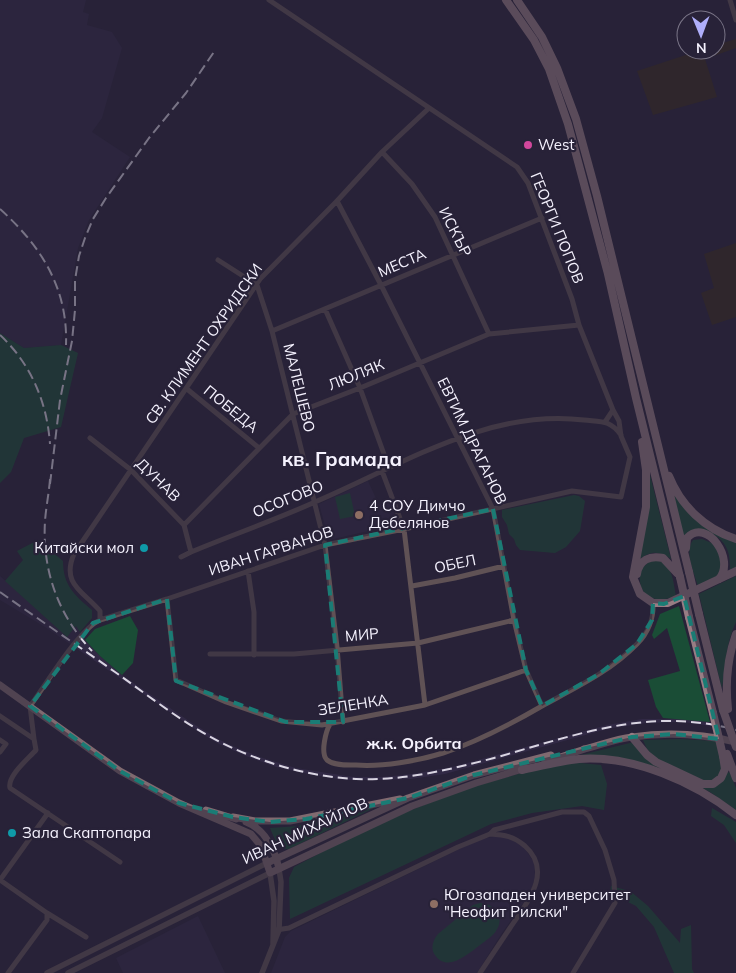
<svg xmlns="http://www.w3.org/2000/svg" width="736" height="973" viewBox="0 0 736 973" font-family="Mulish,sans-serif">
<rect width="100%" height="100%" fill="#282238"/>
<path fill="#382b1d" d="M736,39V48L705,59L717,97L653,115L637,71L701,50H716V45Z
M736,243V317L712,325L701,293L714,288L704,254Z"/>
<path fill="#312945" d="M0,0H86L83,12L89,14L87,25L112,32L122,48L102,118L92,132L130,157L89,220L78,248L61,345L24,348L0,333Z
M368,481L379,505L389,500L399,524L329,540L319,504Z
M0,576L67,637L76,626L85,640L100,656L122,675L189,721L218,739L235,747L263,758L296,768L353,777H382L412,774L452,767L607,725L642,719H687L710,722L711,726L683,722L646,723L607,729L445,774L411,779L381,780H344L308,774L276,767L246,756L219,744L199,732L45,627L0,600Z
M493,837H506L523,846L534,862L535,876L530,896L526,899L500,936L477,973H271L285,937L291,931L480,839Z
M198,916L225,973H123L116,958Z"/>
<path fill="#1a4d36" d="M0,333L24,348L61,345L78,353L61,427L24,438L11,472L0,483Z
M649,471L671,559C659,551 651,550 639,560Z
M671,490C693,517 702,530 736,542V568L730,571C730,563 730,554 726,547C720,533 694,524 683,537Z
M350,493L355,516L340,519L335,497Z
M574,495L579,496L585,501L580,531L566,547L555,553L520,550L516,545L514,539L509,534L507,525L502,517V510Z
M702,539L714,544L722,555L720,575L698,586C694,573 684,552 693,540Z
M38,540L63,561C63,585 74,595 92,610V618L80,632L76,626L67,637L5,581L23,560L17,551Z
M656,560C673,564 673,581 676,596C653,605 635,595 641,569L650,561Z
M736,576V622C726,642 725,667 722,689L699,594Z
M679,606L710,722L663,718L656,707L648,680L680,671L667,628L654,639L652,635L660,614Z
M130,616L138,630L133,663L122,675L100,656L85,640L95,629Z
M681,739L716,741L723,765L717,779L708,782L657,760L647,749L643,740Z
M634,742L643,755L703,787L729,772L730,773L736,788V810L710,792L689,781L581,755Z
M580,763L601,765L607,784L604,810L582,806L532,813L491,824L290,919L289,878L294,867L341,842L406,812L465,789L553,764Z
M376,807L289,849C278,850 274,837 270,828L299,826L306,822Z
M712,808L736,822V843L724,825L711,816Z
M611,886L630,891L648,906L680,943L681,929L691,925L692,969L694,973H674L654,927L636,906L610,893Z
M480,903C493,903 505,916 497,929C494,936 486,940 480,945C468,954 447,973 435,955C430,948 433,940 438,934L473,905Z"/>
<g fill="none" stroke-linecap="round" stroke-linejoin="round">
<path stroke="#605255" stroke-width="5" d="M730,0L736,20
M382,152L412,184L435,217L489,334
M337,201L381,285L493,509L514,620L526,670L542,706
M218,260L257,285L272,331L325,545L337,647L343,722
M325,309L360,388L389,468
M272,331L542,218
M187,389L259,448
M605,422L613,410
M90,438L131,470L184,525L191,552
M382,471L404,529L425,705
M184,525L293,414L360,388L489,334L579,325
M181,557L191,552C232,535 275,520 315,502C400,466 488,408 584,420C602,422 610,420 621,435
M248,571L254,612V655
M412,586L455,578L504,566
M167,599L176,680L226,702L281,721L322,725L425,705L526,670
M100,620V611C83,591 61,584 74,554L260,279L337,201L382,152L428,109
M210,654H294L418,643L514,620
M0,716L34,739L36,750C28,759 7,776 10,788L120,862
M330,724C326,731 320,753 327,760C334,766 348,765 356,765C382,767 418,761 443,753C477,742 511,724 542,706C575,688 611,671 637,644C648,633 654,618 653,603
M34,739L30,706C46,685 78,630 100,620L167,599L325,545L404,529L572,491L621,497L630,457L621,436L619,421L613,410L579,325L572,299L528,183L517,167L269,0
M0,740L6,744L0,752
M47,913L86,937
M276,930L289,928L458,847L490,834L494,830L562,812H584L589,816L605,850L614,880L615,903L573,973
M8,973L47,920V913L0,880L48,813
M480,973C490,958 500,943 510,928C526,904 554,872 525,846C513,836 505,835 490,834"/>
<path stroke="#605255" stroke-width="5.5" d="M47,973L267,863
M68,973L270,873L274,901L273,944
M262,973L279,930L281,882L279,869"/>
<path stroke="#806a70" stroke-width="7" d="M0,685L120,771L179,803L251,834L261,846L270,873L412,806L476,783L526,768
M584,749C600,745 616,739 632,737C666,732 703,734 736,742
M545,762L588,748
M206,810L236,819
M233,817L255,821H290L400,799
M246,822C265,829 275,850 279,869
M267,863L408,798L474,775L551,755"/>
<path stroke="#987d84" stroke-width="8" d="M506,0L534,40L549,69L568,124L608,274L636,398L680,577
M517,0L542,37L557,68L576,119L597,196L689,572
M642,442L646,470V507L633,577L640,594L653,603H668L736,571
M669,476C681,506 705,529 736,539
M686,548L687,538C707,517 736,560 719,579
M637,574C639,560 650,555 663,558L677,573
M699,614L723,710
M689,617L713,713
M728,709C725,682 727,659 736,634
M632,737L647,755L656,762L703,784H713L721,778L725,769L723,756
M727,754L736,778
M522,770C541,766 560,761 579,759C633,755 694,782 736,815"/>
<path stroke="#d9d5e2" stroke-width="2" stroke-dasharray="10 5" stroke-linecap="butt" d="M0,209C41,246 68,288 66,345
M0,335C31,364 47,402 50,444
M50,479C49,493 46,507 45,521C42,570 58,615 92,651
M50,484L60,400L72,341L75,310V280L79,256L85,238L93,219L106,198L149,138L186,93L216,49
M0,592C38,619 77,645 115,672C149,696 184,724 222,743C263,763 310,777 356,779C403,781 448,770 494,758C576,735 650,706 736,730"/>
<path stroke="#987d84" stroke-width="8" d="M689,572L699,614
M680,577L689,617
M723,710L736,747
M713,713L723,756"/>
</g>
<path d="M0 0H736V973H0ZM493,509L526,670L542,706L599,674L637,644L652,620L653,603L664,604L684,596L719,739L674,734L632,737L474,775L408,798L306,819L270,822L233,817L179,803L120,771L30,706L93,623L167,599L176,681L286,722H343L325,545Z" fill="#282238" fill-opacity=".55" fill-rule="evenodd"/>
<path fill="none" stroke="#1a7c75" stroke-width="4" stroke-dasharray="10 6" stroke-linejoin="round" d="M493,509L526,670L542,706L599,674L637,644L652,620L653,603L664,604L684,596L719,739L674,734L632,737L474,775L408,798L306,819L270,822L233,817L179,803L120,771L30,706L93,623L167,599L176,681L286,722H343L325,545Z"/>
<circle fill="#d1479c" stroke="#282238" stroke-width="2" cx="528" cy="145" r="5"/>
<g fill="#8d6e63" stroke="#282238" stroke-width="2">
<circle cx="359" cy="515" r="5"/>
<circle cx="434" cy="904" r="5"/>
</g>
<g fill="#0f9aa8" stroke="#282238" stroke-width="2">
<circle cx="144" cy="548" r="5"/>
<circle cx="12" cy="833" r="5"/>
</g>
<g text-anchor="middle" stroke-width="4.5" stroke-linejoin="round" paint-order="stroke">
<g font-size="15" fill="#f5f2fe" stroke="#282238" text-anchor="start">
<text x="538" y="150">West</text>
<text x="369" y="511">4 СОУ Димчо<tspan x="369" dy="17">Дебелянов</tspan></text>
<text x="134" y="553" text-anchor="end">Китайски мол</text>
<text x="22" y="838">Зала Скаптопара</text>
<text x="444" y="900">Югозападен университет<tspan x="444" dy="17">"Неофит Рилски"</tspan></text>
</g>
<g font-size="15" fill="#f5f2fe" stroke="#282238">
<text transform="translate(557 228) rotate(68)" y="5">ГЕОРГИ ПОПОВ</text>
<text transform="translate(455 232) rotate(63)" y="5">ИСКЪР</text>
<text transform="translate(402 263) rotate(-23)" y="5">МЕСТА</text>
<text transform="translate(204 344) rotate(-55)" y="5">СВ. КЛИМЕНТ ОХРИДСКИ</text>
<text transform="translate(356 375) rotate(-22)" y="5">ЛЮЛЯК</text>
<text transform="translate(299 388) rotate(76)" y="5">МАЛЕШЕВО</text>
<text transform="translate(231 409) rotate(39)" y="5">ПОБЕДА</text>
<text transform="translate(472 441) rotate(64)" y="5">ЕВТИМ ДРАГАНОВ</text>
<text transform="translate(158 480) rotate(44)" y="5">ДУНАВ</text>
<text transform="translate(288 499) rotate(-22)" y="5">ОСОГОВО</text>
<text transform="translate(271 551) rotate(-18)" y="5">ИВАН ГАРВАНОВ</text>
<text transform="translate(455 564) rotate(-12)" y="5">ОБЕЛ</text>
<text transform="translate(362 635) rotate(-5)" y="5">МИР</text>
<text transform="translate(353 705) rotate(-9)" y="5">ЗЕЛЕНКА</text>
<text transform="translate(305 831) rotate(-25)" y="5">ИВАН МИХАЙЛОВ</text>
</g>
<g font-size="16" font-weight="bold" fill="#f5f2fe" stroke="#282238">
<text x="414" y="749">ж.к. Орбита</text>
</g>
<g font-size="20" font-weight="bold" fill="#f5f2fe" stroke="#282238">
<text x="342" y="466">кв. Грамада</text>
</g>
</g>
<g transform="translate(701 35) rotate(179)"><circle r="24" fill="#282238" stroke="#7a7587"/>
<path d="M0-4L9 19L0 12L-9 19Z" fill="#afaefa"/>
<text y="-8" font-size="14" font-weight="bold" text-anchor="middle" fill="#f5f2fe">N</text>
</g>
</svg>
